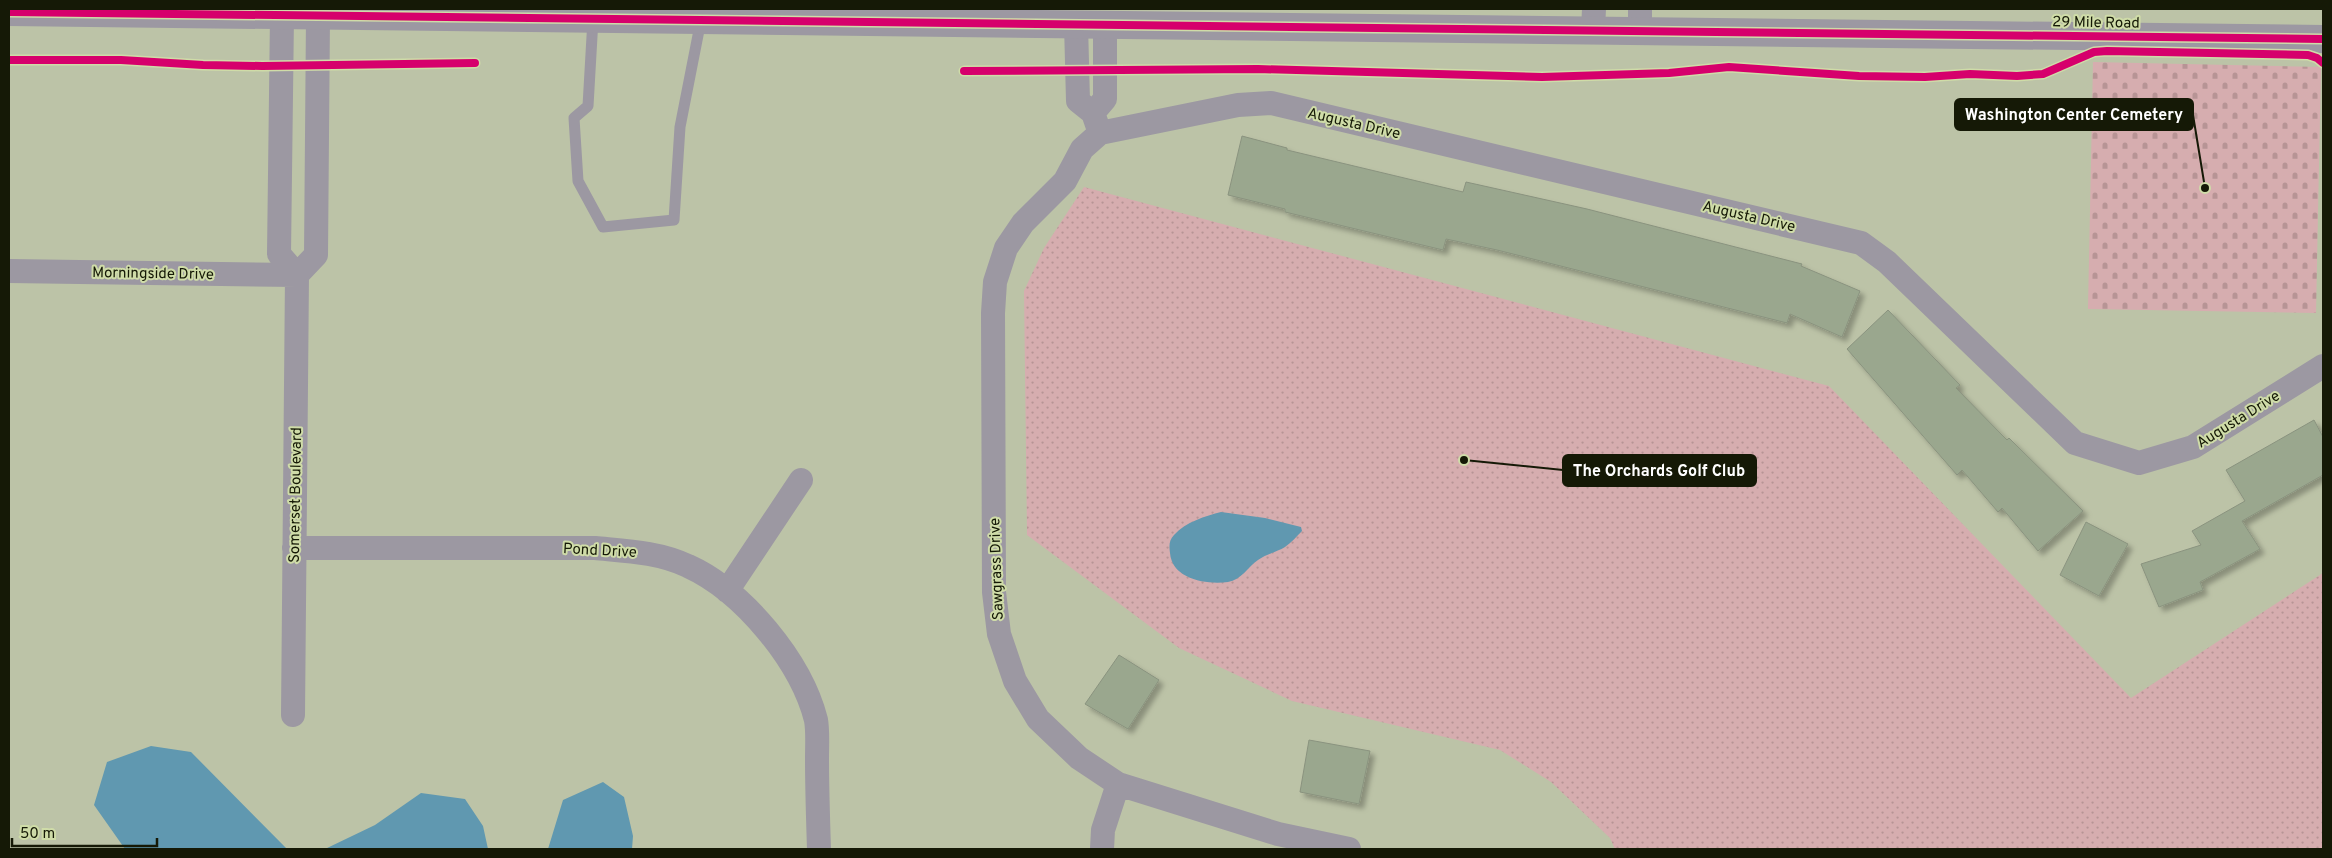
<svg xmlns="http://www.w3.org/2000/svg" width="2332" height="858" viewBox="0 0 2332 858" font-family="Overpass,sans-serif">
<defs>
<pattern id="grass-dots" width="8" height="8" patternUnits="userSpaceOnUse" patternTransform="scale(1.25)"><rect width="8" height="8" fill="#d6adaf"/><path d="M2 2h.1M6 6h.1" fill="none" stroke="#b79495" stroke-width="1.8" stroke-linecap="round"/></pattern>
<pattern id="cemetery-stones" width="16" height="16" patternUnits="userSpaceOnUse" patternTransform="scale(1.25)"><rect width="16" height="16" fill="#d6adaf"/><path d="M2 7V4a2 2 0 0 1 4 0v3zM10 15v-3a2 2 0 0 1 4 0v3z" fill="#b79495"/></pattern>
<filter id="shadow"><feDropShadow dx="4.5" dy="4.5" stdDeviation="2.5" flood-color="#0004"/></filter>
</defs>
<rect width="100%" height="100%" fill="#bcc3a7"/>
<path fill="url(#grass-dots)" d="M1084,187L1829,386L2131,698L2323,573V849H1615L1610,838L1551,782L1500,750L1292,701L1179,648L1027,535L1024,291L1044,248Z"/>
<path fill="url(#cemetery-stones)" d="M2093,62L2321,67L2316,313L2088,309Z"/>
<path fill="#6098b0" d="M1221,512L1265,518L1301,527L1302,531C1297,536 1291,543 1285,547C1277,552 1266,554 1258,560C1248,567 1241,580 1228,582C1206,585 1172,579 1170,553C1169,546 1169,540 1174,535C1185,522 1206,516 1221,512Z
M151,746L191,752L287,849H125L94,805L107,762Z
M603,782L624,797L633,836L632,849H548L563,800Z
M421,793L465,799L483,826L488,849H325L375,825Z"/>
<path fill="#9aa78e" stroke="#8a937f" filter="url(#shadow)" d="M1242,136L1287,148V150L1463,192L1466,182L1587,209L1802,264L1801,266L1860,291L1842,337L1790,314L1787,323L1497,250L1446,239L1443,250L1285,212V209L1228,195Z
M1888,310L1960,385L1956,388L2007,440L2009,438L2083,511L2038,551L2002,508L1998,512L1962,470L1957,475L1847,349Z
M2314,420L2323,437V475L2242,521L2260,549L2200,582L2203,590L2159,607L2141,564L2201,545L2192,531L2245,501L2226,470Z
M2086,522L2128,544L2099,596L2060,575Z
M1119,655L1159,680L1128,729L1085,704Z
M1309,740L1370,751L1359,804L1300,792Z"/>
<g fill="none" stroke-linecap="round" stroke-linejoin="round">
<path stroke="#9c98a2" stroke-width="11" d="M593,19L588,106L574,118L578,181L603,227L674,220L680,127L701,20"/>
<path stroke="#9c98a2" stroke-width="24" d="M1640,9V31
M282,15L279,254L297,275L293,715
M1076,24L1078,101L1093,113L1100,133
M1593,30L1594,9
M1093,113L1105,99V25
M1100,133L1238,105L1271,103L1861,243L1887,262L2075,443L2139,463L2193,447L2323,366
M1100,133L1082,149L1065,181L1023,223L1006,248L995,282L993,313L994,592L999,634L1015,681L1038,719L1079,758L1118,784L1278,834L1349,849
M9,271L297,275
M297,275L316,255L318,16
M294,548H595C626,551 659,552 688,566C743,591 801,661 816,720C818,731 817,746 817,758C817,788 818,819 819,849
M727,591L801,480
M1102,849L1103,830L1118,784"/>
<path stroke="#9c98a2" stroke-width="28" d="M9,12L2323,39"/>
<defs>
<path id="cycleway" d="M9,12L2323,39
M9,60H121L203,65L262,66L475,63
M964,71L1258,69L1542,77L1669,73L1729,67L1859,76L1925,77L1970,74L2017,76L2043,74L2094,52L2107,51L2308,55L2317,58L2323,63"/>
</defs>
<use href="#cycleway" stroke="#cfdca8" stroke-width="11"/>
<use href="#cycleway" stroke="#d6006c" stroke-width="8"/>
</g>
<g text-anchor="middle" stroke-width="4" stroke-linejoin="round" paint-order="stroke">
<g font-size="15" fill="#151906" stroke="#cfdca8">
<text transform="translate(2096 22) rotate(1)" y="5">29 Mile Road</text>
<text transform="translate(1354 123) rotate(13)" y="5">Augusta Drive</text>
<text transform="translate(1749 216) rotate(13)" y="5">Augusta Drive</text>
<text transform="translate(153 273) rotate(1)" y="5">Morningside Drive</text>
<text transform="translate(2238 419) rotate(-32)" y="5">Augusta Drive</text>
<text transform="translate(295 495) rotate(-89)" y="5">Somerset Boulevard</text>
<text transform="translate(600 550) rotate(3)" y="5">Pond Drive</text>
<text transform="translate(996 569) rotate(-92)" y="5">Sawgrass Drive</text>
</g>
</g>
<path fill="none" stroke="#151906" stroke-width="2" d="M2205 188L2193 115M1464 460L1563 470"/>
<g fill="#151906" stroke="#cfdca8" stroke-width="2">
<circle cx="2205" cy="188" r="5"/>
<circle cx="1464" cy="460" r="5"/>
</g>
<g fill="#151906" stroke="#151906" stroke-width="2">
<rect x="1955" y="99" width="238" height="31" rx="5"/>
<rect x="1563" y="455" width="193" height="31" rx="5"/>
</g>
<g font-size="16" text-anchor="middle" font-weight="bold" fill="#fff">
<text x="2074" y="120">Washington Center Cemetery</text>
<text x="1659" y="476">The Orchards Golf Club</text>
</g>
<rect width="2332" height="858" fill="none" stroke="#151906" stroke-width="20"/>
<path d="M12 838v8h145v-8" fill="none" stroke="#151906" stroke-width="2.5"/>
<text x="20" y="838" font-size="15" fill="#151906" stroke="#cfdca8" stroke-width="4" paint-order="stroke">50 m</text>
</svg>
